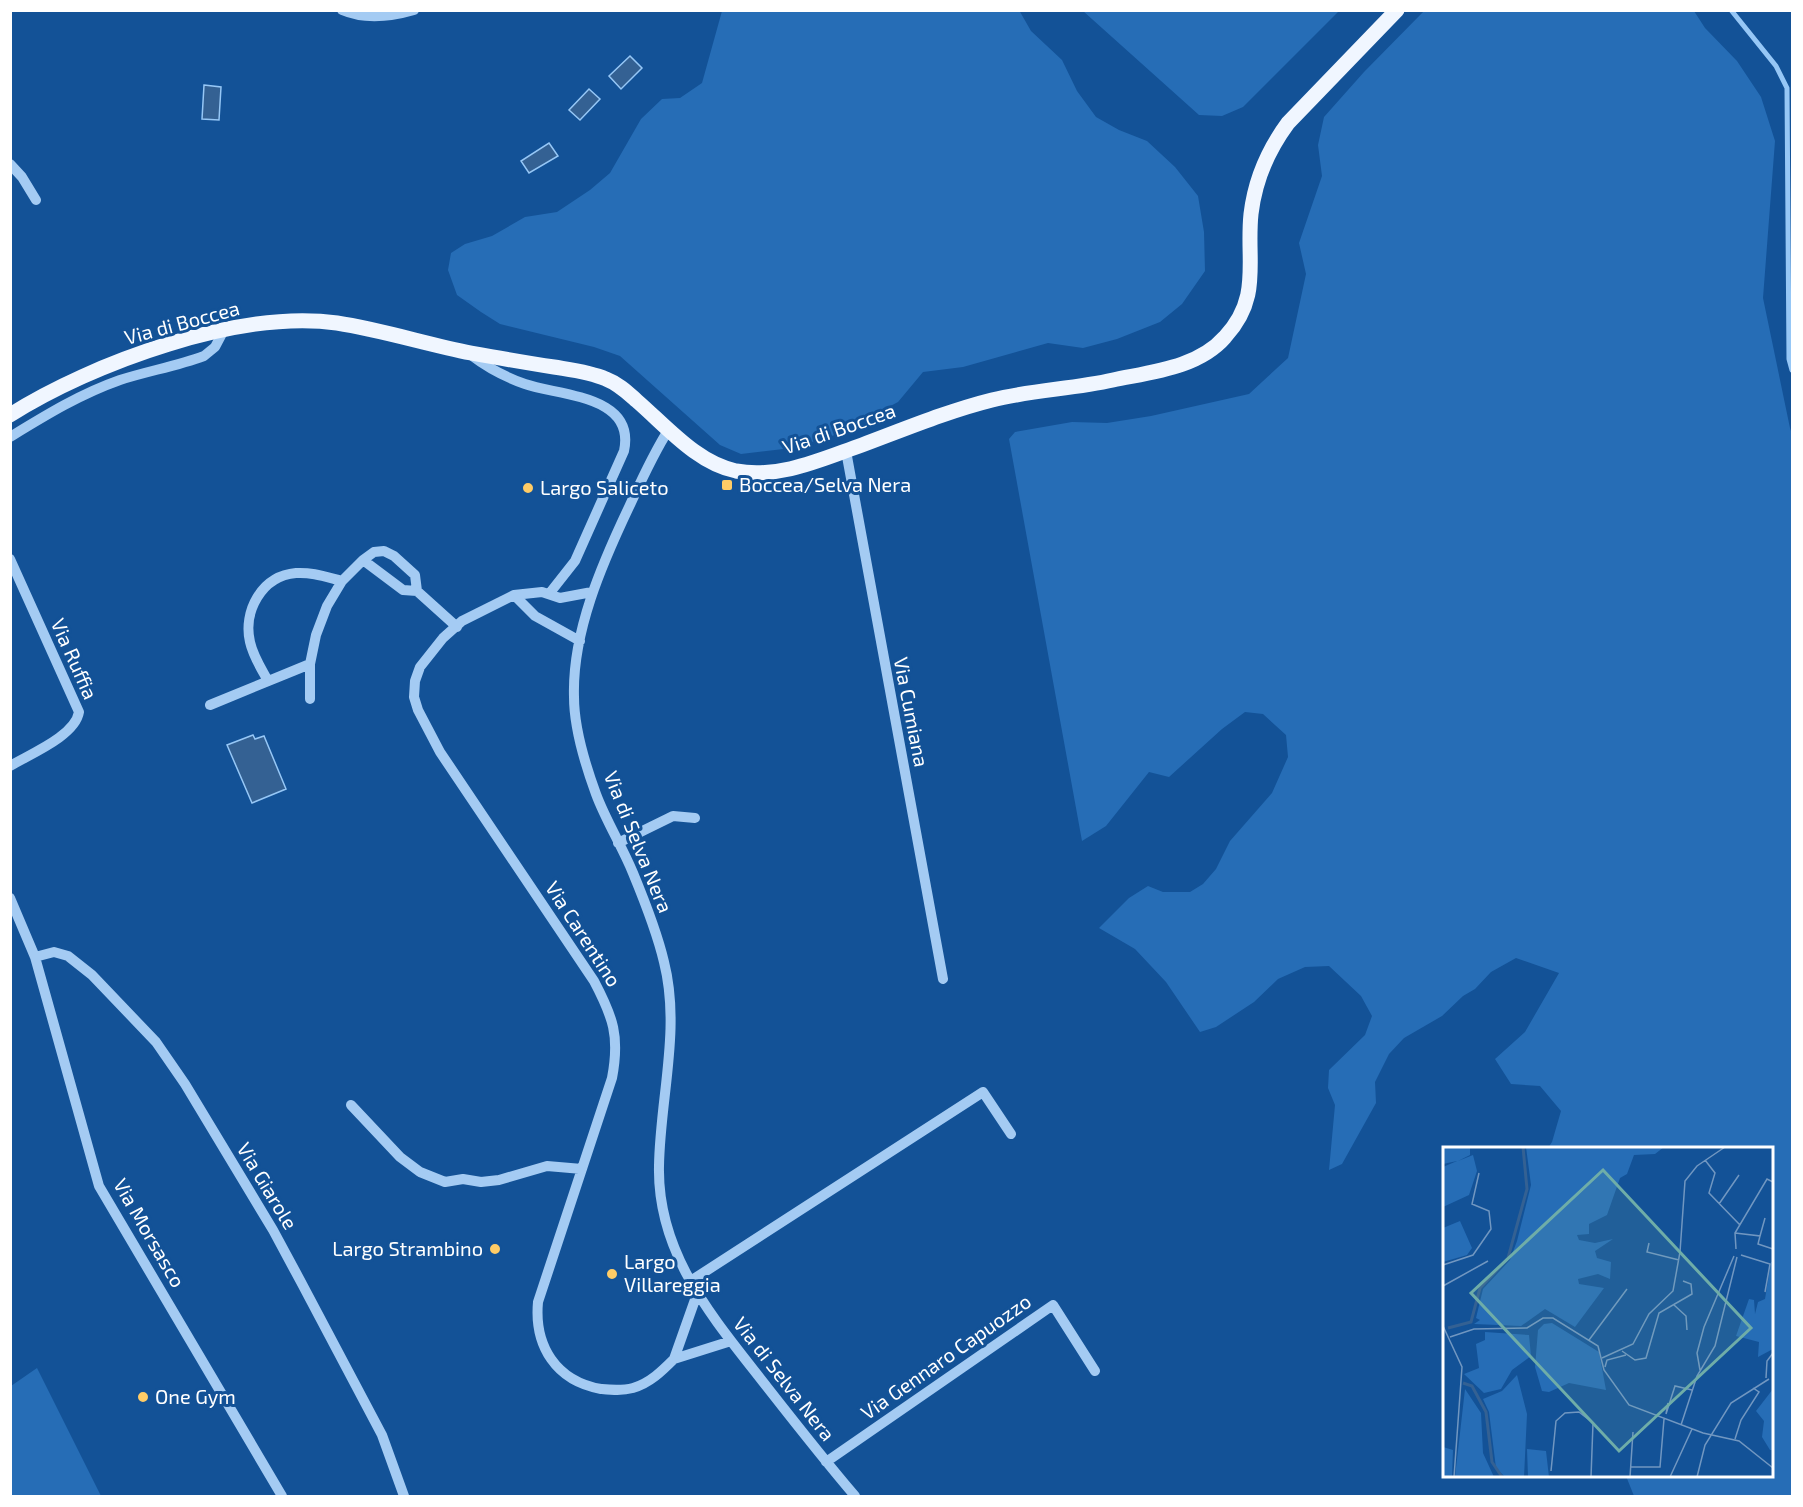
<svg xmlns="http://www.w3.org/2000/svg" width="1803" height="1507" viewBox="0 0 1803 1507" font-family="'Exo 2',sans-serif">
<rect width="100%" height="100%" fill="#135297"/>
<path fill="#266db6" d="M1019,10L1031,31L1062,60L1077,91L1096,117L1119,130L1147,141L1175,167L1198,196L1204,232L1205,271L1182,304L1160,322L1117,339L1083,348L1048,343L963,367L923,372L898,402L838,434L792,448L741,454L720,445L620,356L594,347L500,324L481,312L457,295L448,270L451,253L465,244L492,236L525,217L557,212L590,190L610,173L641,119L662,99L680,98L702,83L722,11Z
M1083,11H1339L1243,107L1222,116L1199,115Z
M1424,11H1694L1705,28L1737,61L1761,97L1775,141L1763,298L1790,428L1792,434V1496H1634L1626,1476H1772V1148H1548L1552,1142L1561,1111L1540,1086L1511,1084L1495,1059L1525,1032L1559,973L1516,958L1491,972L1475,989L1463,996L1442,1016L1404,1038L1389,1054L1375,1082L1376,1103L1342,1164L1329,1170L1335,1105L1328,1088L1329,1070L1365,1035L1372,1016L1361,996L1329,966L1305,967L1278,979L1254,1002L1216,1027L1200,1032L1166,982L1135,949L1099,928L1129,898L1148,886L1163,892H1190L1203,884L1216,869L1230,841L1272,793L1288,757L1286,735L1263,714L1245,712L1222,729L1169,777L1149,772L1106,826L1082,841L1009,439L1015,432L1072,422L1107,423L1151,416L1249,394L1288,358L1306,274L1299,243L1322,176L1318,145L1324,117L1364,72Z
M37,1368L101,1496H11V1386Z"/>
<path fill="#346193" stroke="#96c7f6" stroke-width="1.5" d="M630,56L642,68L621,89L609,76Z
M204,85L221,87L219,120L202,119Z
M589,89L600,99L580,120L569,110Z
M549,143L558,156L529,173L521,161Z
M253,735L255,739L264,736L286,789L252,803L227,745Z"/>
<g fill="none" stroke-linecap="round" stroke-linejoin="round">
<path stroke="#96c7f6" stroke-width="5" d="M1731,10L1776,66L1787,88L1789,359L1792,370"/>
<path stroke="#a4cbf3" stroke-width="10" d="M342,10C365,20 390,17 414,10
M10,164L22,177L36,200
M471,355C488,368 505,377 525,384C560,396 636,395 624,451L575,561L549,594
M669,429C653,454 641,481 629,507C602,564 572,632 574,697C574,728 585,764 596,794C606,821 622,846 633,873C645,902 657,932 664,962C681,1029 660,1098 659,1166C657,1256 715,1320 767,1387C796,1424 825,1461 855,1496
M10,437C46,415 80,394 120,380C148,371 177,366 204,356L215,347L224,330
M846,451L943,979
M10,559L79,712C75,736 30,754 10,766
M363,560L374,552L384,551L394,556L415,575L417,591
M592,592L560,598L542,592L514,595L462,621L443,638L420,667L415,681L414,697L418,710L440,752L594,981C613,1017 620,1036 612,1078L538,1302C534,1346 556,1381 601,1389C612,1390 622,1391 633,1388C650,1383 662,1371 674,1359
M514,595L535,616L580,641
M268,681C261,668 253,656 250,642C243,612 261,576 296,573C312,572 326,577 342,581
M310,699V664L316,635L327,606L342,581L363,560L403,590L417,591L457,627
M210,705L310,664
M618,843L673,816L695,818
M10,898L35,957L99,1186L282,1496
M35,957L54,952L68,956L92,975L156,1042L185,1084L273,1230L301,1282L382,1435L404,1496
M351,1105L400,1157L420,1172L445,1182L463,1179L481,1182L499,1180L547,1166L582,1169
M689,1282L983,1092L1011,1134
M697,1294L674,1359L731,1341
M826,1462L1053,1305L1095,1371"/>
<path stroke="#f0f6ff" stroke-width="15" d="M10,415C92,363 240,309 337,323C382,330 426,344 471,353C499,358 527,363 554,367C572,370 590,372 606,379C619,384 628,393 637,401C667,427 697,463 736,471C780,479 822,459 862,445C905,429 948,411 992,400C1032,390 1073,389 1113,380C1151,372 1198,368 1225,337C1262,297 1246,261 1251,214C1255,180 1268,150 1288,123L1397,10"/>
</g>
<g fill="#fc6" stroke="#135297" stroke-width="2">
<rect x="721" y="479" width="12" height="12" rx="3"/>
<circle cx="528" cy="488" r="6"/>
<circle cx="495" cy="1249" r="6"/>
<circle cx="612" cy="1274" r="6"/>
<circle cx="143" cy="1397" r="6"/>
</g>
<g text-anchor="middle" stroke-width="6" stroke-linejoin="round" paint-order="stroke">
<g font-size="20" fill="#fff" stroke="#135297">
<text transform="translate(182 323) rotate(-15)" y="7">Via di Boccea</text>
<text transform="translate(839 429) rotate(-19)" y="7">Via di Boccea</text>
<text transform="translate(74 659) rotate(66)" y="7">Via Ruffia</text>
<text transform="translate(911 712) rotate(79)" y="7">Via Cumiana</text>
<text transform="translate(638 842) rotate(68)" y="7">Via di Selva Nera</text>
<text transform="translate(583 934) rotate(57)" y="7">Via Carentino</text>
<text transform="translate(267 1186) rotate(59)" y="7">Via Giarole</text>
<text transform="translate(149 1233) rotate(60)" y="7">Via Morsasco</text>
<text transform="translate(946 1357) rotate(-35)" y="7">Via Gennaro Capuozzo</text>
<text transform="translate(784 1379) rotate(52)" y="7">Via di Selva Nera</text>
</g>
<g font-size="20" fill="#fff" stroke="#135297" text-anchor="start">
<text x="739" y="492">Boccea/Selva Nera</text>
<text x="540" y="495">Largo Saliceto</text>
<text x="483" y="1256" text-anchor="end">Largo Strambino</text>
<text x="624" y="1269">Largo<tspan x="624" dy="23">Villareggia</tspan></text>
<text x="155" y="1404">One Gym</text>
</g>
</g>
<g transform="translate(1443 1147)">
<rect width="330" height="330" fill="#135297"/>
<path d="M0,0H27V8L15,14L30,8L34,24L26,48L0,60V20L14,14L0,17ZM83,0H221L212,7L191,8L184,27L177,31L164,68L146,77V87L134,88L136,93L152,96L170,92L152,104L154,111L168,115L167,132L155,127L135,132L136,137L161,141L132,180L102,162L78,179L31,177L37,173L33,171L40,142L67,113L74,94L88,38ZM17,74L29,101L24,108L0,115V81ZM328,115H330V202L315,210L316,195L293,189L306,152L311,153L312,167L315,155L322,152ZM109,176L156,205L163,243L126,236L106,245L99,244L92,220L95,183L101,177ZM42,185L86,188L88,209L69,223L58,242L41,246L21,227L36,221L33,197L42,193ZM74,228L84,267L81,330H62L53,321L46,265L40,252L59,244ZM22,242L38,266L40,306L51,330H12ZM330,242V303H327L319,290L321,274L313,264ZM0,300L10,303L9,330H0ZM84,302L103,304L106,330H85Z" fill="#266db6"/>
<path fill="none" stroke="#346193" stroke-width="3" d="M5,181L28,175L37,141L65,111L84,42L80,0M20,236L29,239L43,265L49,315L59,330"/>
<path fill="none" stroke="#7197c1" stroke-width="1.5" d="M262,13L272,26L266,46L297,78M276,57L296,28M292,86L317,89L315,97L330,102M317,89L322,71M206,96L204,105L236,113M293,102L292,86L324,32L330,35M298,108L327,117L322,145M0,118L30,108L48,82L46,64L29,57L36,26M0,139L45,114M231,158L243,169L244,183M0,179L19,220L11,330M7,190L31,182L84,181L100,171H110L155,199L161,223L186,258L260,286L296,294L330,321M146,193L184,142M179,204L192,213L203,211L216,166L249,147L248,137L240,134M159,211L190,197L206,167L230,144L237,105L242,34L254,19L282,0M162,220L164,213L183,208M257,223L254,206L261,180L291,109M323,231L324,214L330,206M225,256L223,267L232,239L249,243M238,278L254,229L272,199L294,110M292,292L298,273L316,245L310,241M187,320H217L221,272M108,324L113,274L122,266L136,265L150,276L148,330M187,330L190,285M227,330L249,282M254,330L262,298L288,256L326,232"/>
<path fill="#6fada8" fill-opacity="0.15" stroke="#6fada8" stroke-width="3" d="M160,23L308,181L176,304L28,146Z"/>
<rect width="330" height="330" fill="none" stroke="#fff" stroke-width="3"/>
</g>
<rect width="1803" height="1507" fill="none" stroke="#ffffff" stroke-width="24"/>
</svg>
